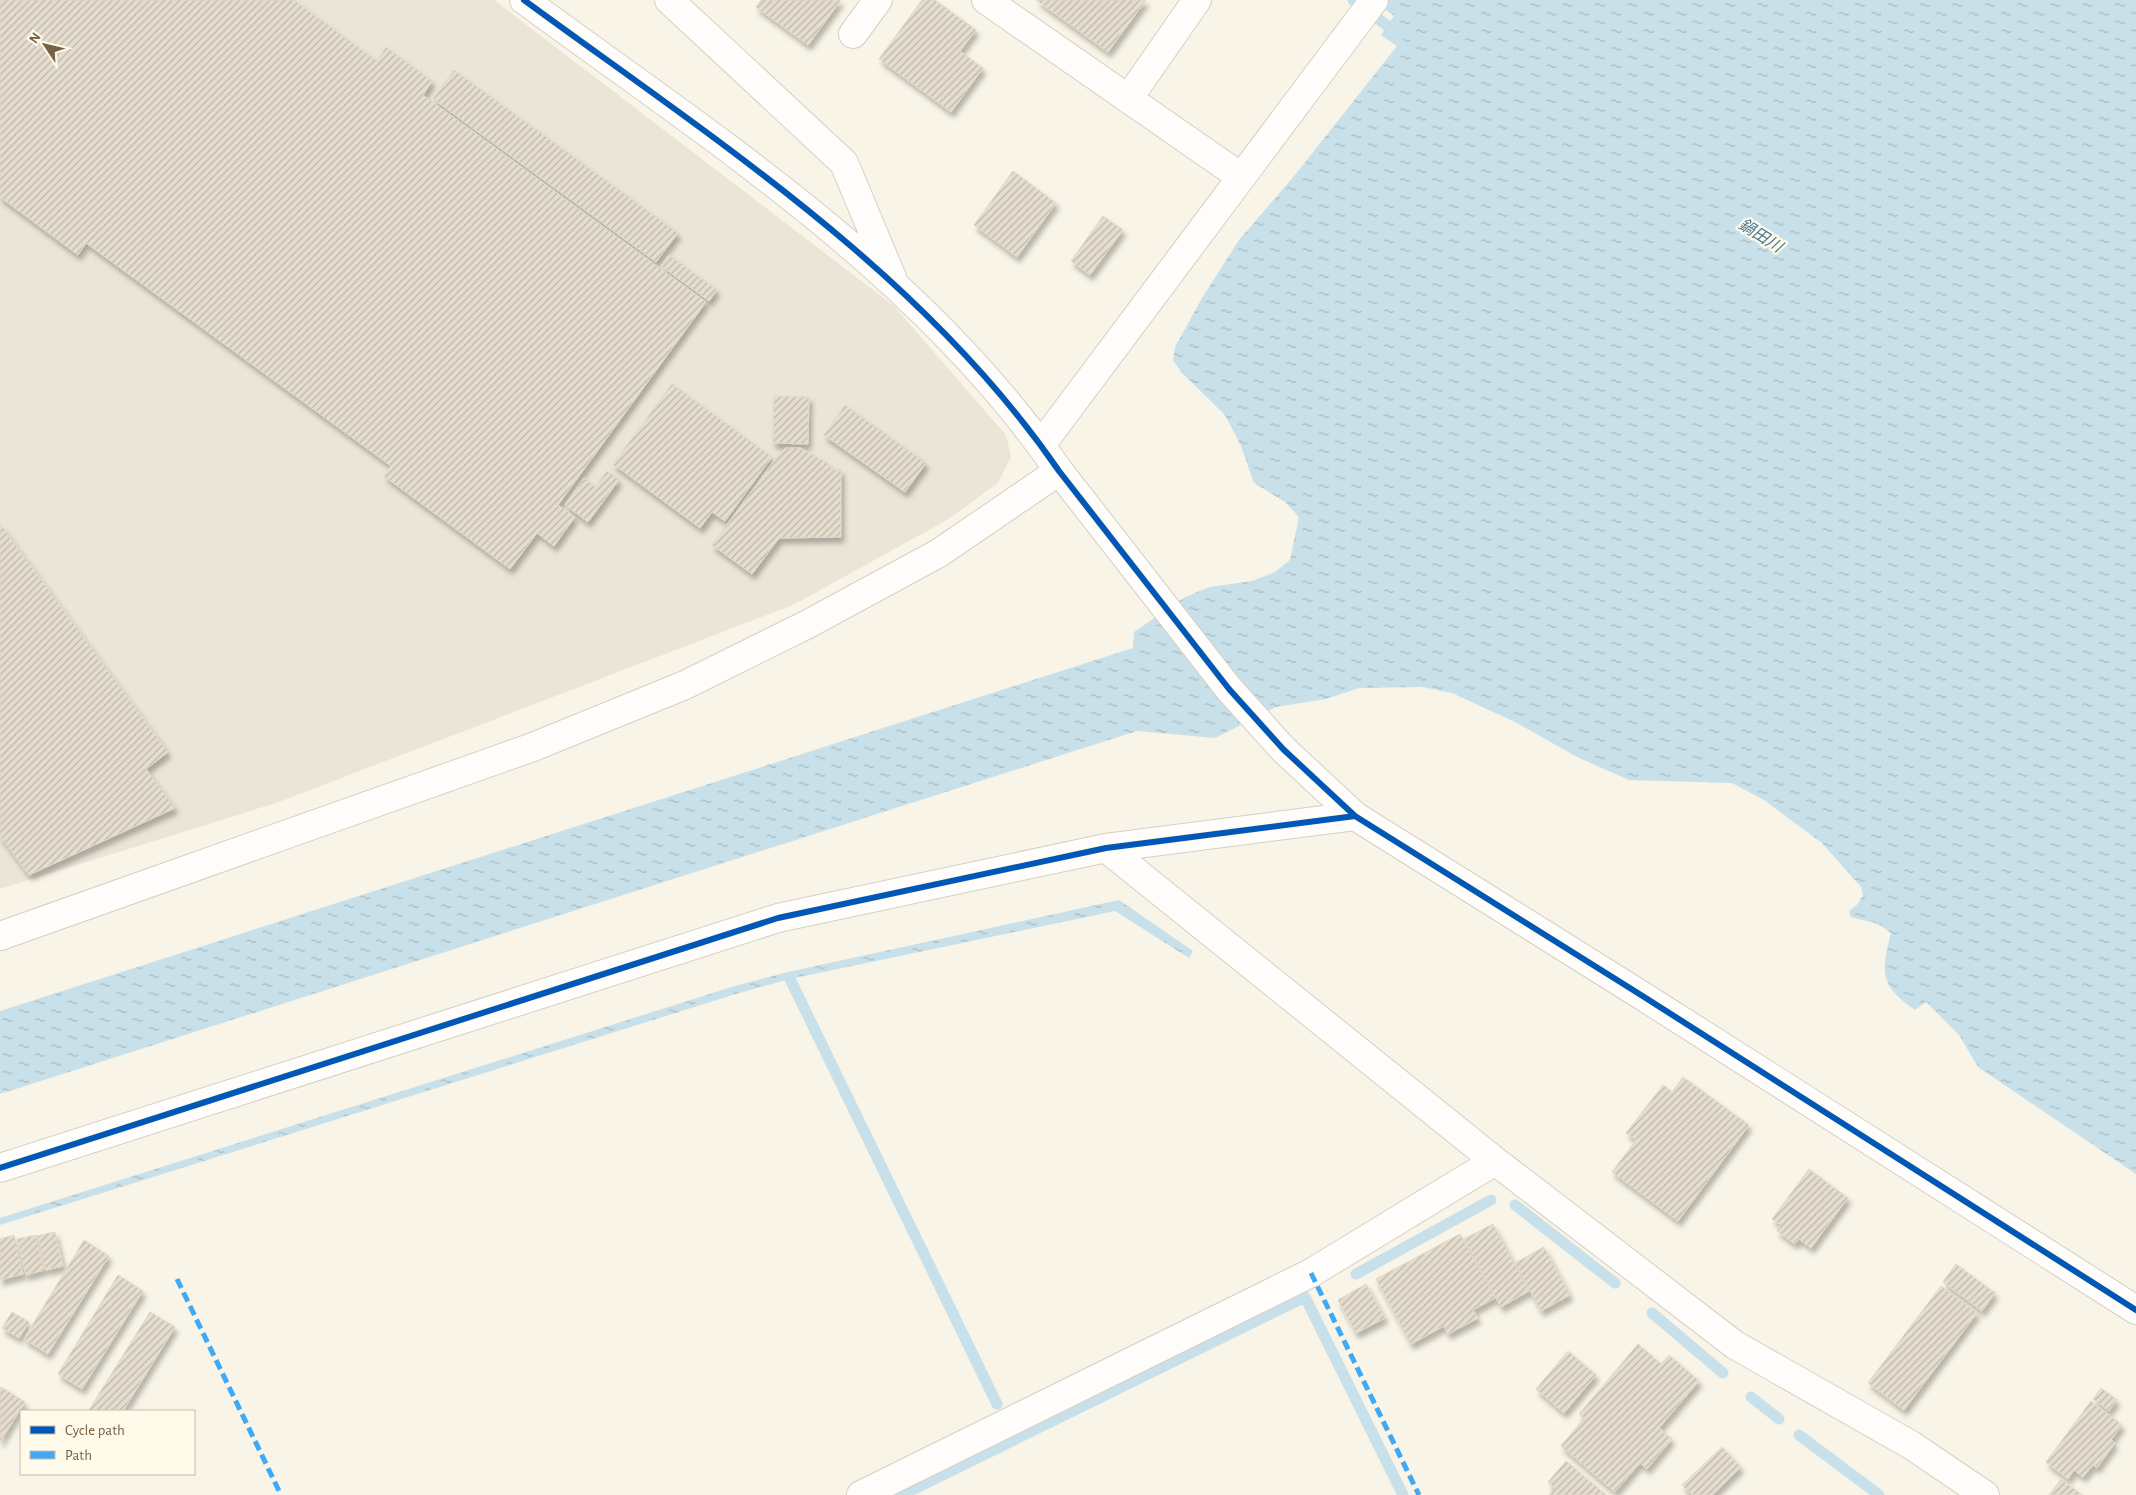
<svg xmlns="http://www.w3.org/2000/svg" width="2136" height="1495" viewBox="0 0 2136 1495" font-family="'Alegreya Sans','Noto Sans JP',sans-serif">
<defs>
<pattern id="water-ripples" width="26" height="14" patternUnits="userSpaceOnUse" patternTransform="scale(1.25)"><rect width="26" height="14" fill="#c8e0e9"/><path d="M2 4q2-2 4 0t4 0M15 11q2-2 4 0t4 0" fill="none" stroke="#a7b9bf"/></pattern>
<pattern id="building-hatch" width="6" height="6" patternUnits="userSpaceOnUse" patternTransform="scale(1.25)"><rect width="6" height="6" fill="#e5ddce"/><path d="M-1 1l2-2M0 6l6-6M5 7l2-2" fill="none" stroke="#beb7a9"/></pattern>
<filter id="shadow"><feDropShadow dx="3" dy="5.5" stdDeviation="2.5" flood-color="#0004"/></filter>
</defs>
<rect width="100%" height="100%" fill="#f8f4e7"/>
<path fill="#ebe5d8" d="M0,0H494L894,306L1006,435L1011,457L998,483L947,520L793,605L276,803L0,889Z"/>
<path fill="url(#water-ripples)" d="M1373,0H2136V1174L1978,1067L1959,1035L1926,1002L1915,1010C1879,985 1881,972 1891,933L1878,924L1851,917L1849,911L1857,905L1863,895L1861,887L1822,843L1764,800L1732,783L1629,780L1577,757L1515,722L1452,693L1423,687L1359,688L1326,699L1276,707L1215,738L1137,731L0,1094V1011L1133,648L1134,632L1185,597L1210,587L1252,581L1275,572L1290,560L1299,517L1285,502L1254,483L1241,446L1225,415L1181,372L1173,360L1175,347L1202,298L1239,240L1295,175L1397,46L1381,35L1394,16Z
M1119,900L1193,951L1189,958L1115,911L790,979L739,993L0,1225V1218L735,986L788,972Z"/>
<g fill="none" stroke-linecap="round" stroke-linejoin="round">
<path stroke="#c8e0e9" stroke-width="11" d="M1353,0L1400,35
M790,979L997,1404
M1515,1205L1615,1283
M1356,1274L1491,1200
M1652,1313L1723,1373
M1751,1397L1779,1419
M1799,1435L1879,1495
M902,1495L1305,1297L1403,1495"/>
</g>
<path fill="url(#building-hatch)" stroke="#e1d8c9" filter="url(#shadow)" d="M0,0H294L377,61L386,47L432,81L423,95L706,302L558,505L575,517L554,546L537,533L510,569L384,476L391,466L86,243L78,255L0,197Z
M761,0H841L808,45L756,7Z
M922,0H935L976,30L960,51L983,68L951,112L879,59Z
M1036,0H1146L1108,52Z
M454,70L678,233L656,262L433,99Z
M1013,171L1056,203L1017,257L974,225Z
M1103,216L1123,230L1090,275L1071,261Z
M669,255L717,290L709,301L661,266Z
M672,384L772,457L725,521L712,512L700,528L613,464Z
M774,396L809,397L808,444L773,443Z
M845,405L926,463L905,492L824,435Z
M786,448H800L826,462L833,470L841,469V537L779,538L752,574L712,545L779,454Z
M607,471L619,480L588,522L565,505L584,478L595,487Z
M0,524L168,752L146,769L175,808L29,875L0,836Z
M1683,1077L1749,1125L1678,1221L1612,1172L1636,1140L1626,1133L1663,1085L1672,1092Z
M1809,1169L1848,1198L1811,1248L1799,1239L1795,1244L1777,1231L1781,1225L1772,1219Z
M1493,1224L1529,1291L1501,1307L1464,1239Z
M55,1232L63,1266L46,1270L37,1236Z
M1460,1234L1495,1298L1473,1310L1478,1318L1448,1334L1444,1326L1411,1344L1376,1279Z
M14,1235L23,1274L0,1280V1239Z
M36,1235L44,1270L26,1275L17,1239Z
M84,1240L109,1256L48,1354L24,1339Z
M1544,1247L1570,1295L1541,1311L1515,1263Z
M1956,1264L1995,1293L1982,1311L1943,1282Z
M118,1275L143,1291L82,1389L58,1374Z
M1366,1284L1385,1318L1356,1333L1338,1300Z
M1941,1286L1977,1313L1904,1410L1868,1383Z
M12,1312L29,1322L19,1338L2,1328Z
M150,1312L175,1327L123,1411H91L89,1410Z
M1638,1344L1661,1364L1669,1355L1699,1381L1659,1428L1672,1439L1647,1469L1640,1463L1615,1492L1561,1446L1584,1418L1579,1414Z
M1568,1351L1596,1375L1564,1413L1536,1389Z
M1,1387L25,1402L0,1442V1388Z
M2101,1388L2117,1400L2109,1411L2093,1399Z
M2091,1401L2122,1425L2111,1440L2115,1443L2097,1468L2093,1465L2083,1477L2074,1470L2068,1479L2046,1462Z
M1722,1447L1741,1467L1712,1495H1692L1682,1485Z
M1566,1461L1606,1495H1549L1555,1488L1548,1482Z
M2061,1479L2082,1495H2049Z"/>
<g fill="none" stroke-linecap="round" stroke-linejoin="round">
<defs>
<path id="minor" d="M524,0C715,140 923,273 1059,471L1229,689L1283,749L1355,816L1641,995L2136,1310
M669,0L844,163L893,280
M986,0L1241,177
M853,34L878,0
M1128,99L1197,0
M1041,445L1374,0
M1106,848L1495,1161L1735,1345L1911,1445L1985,1495
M0,936L533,747L685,685L808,624L939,553L1059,471
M0,1168L778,918L1106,848L1355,816
M861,1495L1311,1273L1495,1161"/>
</defs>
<use href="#minor" stroke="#d7d0c2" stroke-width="30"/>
<use href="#minor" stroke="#fefdfb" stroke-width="28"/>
<path stroke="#3fa9f5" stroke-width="5" stroke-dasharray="10 5" stroke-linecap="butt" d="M1311,1273L1419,1495
M177,1279L281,1495"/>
<defs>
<path id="cycleway" d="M524,0C715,140 923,273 1059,471L1229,689L1283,749L1355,816L1641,995L2136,1310
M0,1168L778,918L1106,848L1355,816"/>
</defs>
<use href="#cycleway" stroke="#fffae9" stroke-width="9"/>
<use href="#cycleway" stroke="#0057b8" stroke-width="6"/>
</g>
<g text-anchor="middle" stroke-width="4.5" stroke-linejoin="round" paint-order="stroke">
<g font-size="16" font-style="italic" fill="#3f7895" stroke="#fffae9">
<text transform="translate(1761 235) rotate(32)" y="6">鍋田川</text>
</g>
</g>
<rect x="20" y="1410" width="175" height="65" fill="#fffae9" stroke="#c9bda7"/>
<rect x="30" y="1426" width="25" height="8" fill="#0057b8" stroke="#c9bda7"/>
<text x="65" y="1435" font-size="15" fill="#786145">Cycle path</text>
<rect x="30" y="1451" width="25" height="8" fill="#3fa9f5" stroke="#c9bda7"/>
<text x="65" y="1460" font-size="15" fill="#786145">Path</text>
<g transform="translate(45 45) rotate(305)" stroke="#fffae9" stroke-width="4" paint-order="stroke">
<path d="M0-4L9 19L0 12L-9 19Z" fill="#786145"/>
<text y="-8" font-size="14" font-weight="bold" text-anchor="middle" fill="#786145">N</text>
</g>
</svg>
